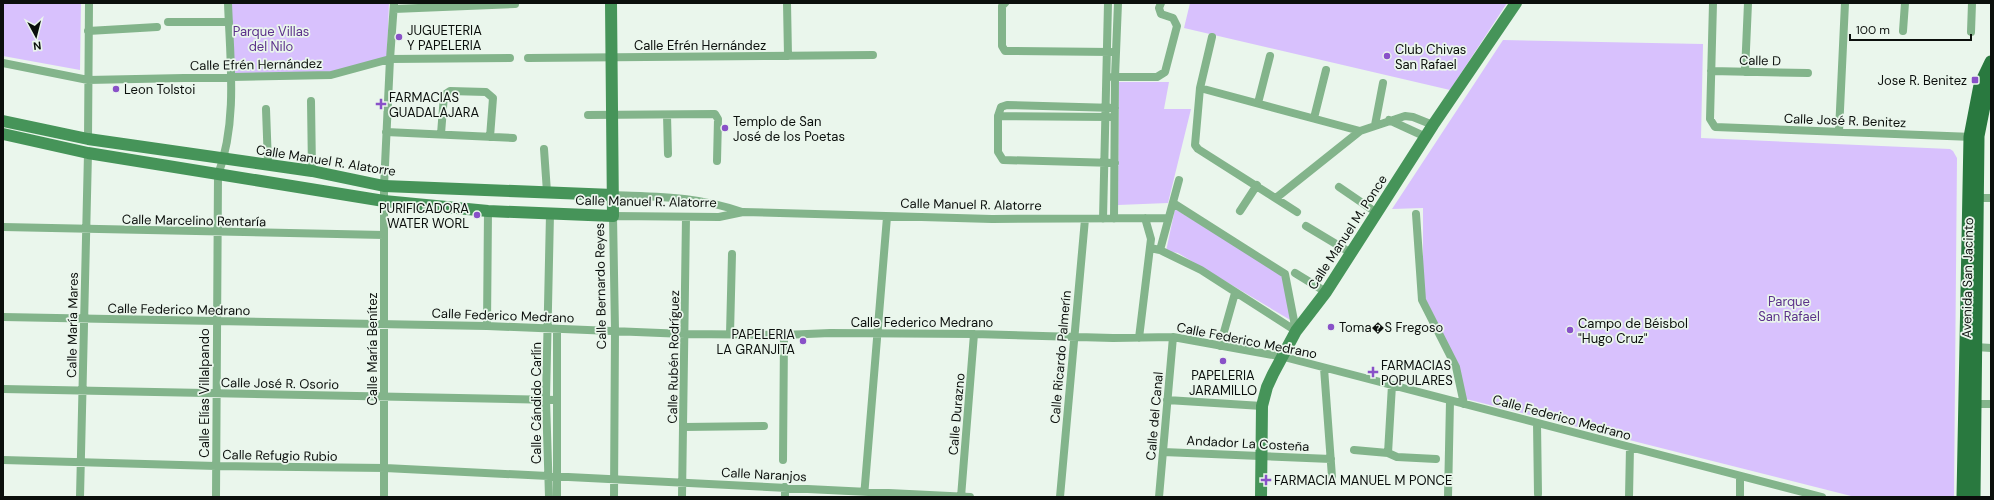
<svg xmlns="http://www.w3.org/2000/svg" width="1994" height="500" viewBox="0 0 1994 500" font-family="'DM Sans',sans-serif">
<rect width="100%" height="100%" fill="#eaf6ec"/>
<path fill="#d8c1fd" d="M3,3H81L80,70L3,56Z
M231,3H389L387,57L339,73L232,76Z
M1190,3H1507L1450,90L1184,28Z
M1503,40L1703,44L1701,138L1950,149L1953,151L1957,158L1954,497H1855L1466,399L1458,363L1426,304L1423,282V208L1392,209Z
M1119,82H1169L1164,109H1191L1168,203L1118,205Z
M1175,209L1283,275L1292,321L1178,253L1166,251Z"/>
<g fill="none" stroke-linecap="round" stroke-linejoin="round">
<path stroke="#83b48b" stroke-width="8" d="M787,3L788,56
M1005,3L1002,6V46L1005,51L1111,52
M1713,3L1710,119L1715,127L1973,137
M394,9L515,4
M168,22H229
M88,31L157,27
M1903,31L1905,3
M1971,32L1972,3
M1212,37L1200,88L1195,145L1198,149L1297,212
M528,58L873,55
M3,63L88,80L331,75L390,59L510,58
M1711,71L1808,73
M1745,72L1748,3
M1112,77H1157L1165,72L1177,26L1173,18L1161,14L1159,8L1161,3
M1200,88L1360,131
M311,101L312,171
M1258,103L1270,56
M266,109L268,164
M588,115L715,114L718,119L717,161
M667,115L668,154
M998,116L1109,117
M1314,118L1326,70
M1389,120L1426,137
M1375,125L1383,83
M1839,131L1845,3
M386,132L513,138
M441,134L444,95L450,91L486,92L493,98L490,137
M88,139L89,3
M544,149L547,192
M1115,163L1003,160L998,152V116L1001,107L1007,105L1115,108
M1339,187L1377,213
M613,195C661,197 696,196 742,212
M1276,198L1360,131L1405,116L1413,117L1433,125
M1978,198H1991
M1173,203L1285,274L1296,331
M1240,211L1257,185
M1416,214L1422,300L1456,367L1464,404
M1103,219L1108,3
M1114,219L1115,77L1118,3
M1306,226L1351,253
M3,227L384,235
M1150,248L1160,250L1201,270L1296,331
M1160,250L1179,180
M1295,273L1326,292
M3,317L487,326L685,334L784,335L830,333L974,334L1113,338L1173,337L1284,357L1822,497
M487,326L488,211
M557,329V497
M730,334L732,254
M1139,338L1151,239L1145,218
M1220,346L1235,293
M1976,347L1991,348
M1324,368L1332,477
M3,389L557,400
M1167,400L1262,406
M1975,404H1991
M1537,423L1538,494
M684,427L764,426
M1354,450L1388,453L1397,457L1436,459
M1163,452L1331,459
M1388,453L1392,385
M3,460L216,466L385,468L970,497
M783,460L784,335
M80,497L88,153
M216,497L218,175C238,121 230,59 228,3
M384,497V186L390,59L394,3
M549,497L546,399L550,214
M614,497L615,330L613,216L719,217L743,212L992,219L1168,218
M682,497L686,217
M785,497V487
M864,497L887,217
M961,497L974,334
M1060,497L1085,219
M1159,497L1173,337
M1448,497L1450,401
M1629,497L1630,447
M1740,497V476"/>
<path stroke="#469459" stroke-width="12" d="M3,121L88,139L312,171L384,186L613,195
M3,134L88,153L384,201L488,211L613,216L611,3
M1261,497L1262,406L1267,387L1273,374L1296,331L1326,292L1433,125L1516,3"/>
<path stroke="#29793f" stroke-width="13" d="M1963,497L1970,137L1980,85L1991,62
M1974,497L1978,136L1986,96L1991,85"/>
</g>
<g fill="#8951c8" stroke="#eaf6ec" stroke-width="1.5">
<circle cx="399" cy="37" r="4"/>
<circle cx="1387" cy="56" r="4"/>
<rect x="1971" y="76" width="8" height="8" rx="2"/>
<circle cx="116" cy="89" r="4"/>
<path d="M379 98h4v4h4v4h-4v4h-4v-4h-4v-4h4z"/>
<circle cx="725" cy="128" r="4"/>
<circle cx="477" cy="215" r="4"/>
<circle cx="1331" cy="327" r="4"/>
<circle cx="1570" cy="330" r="4"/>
<circle cx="803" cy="341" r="4"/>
<circle cx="1223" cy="361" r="4"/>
<path d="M1371 366h4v4h4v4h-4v4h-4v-4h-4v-4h4z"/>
<path d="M1264 474h4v4h4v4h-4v4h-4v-4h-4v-4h4z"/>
</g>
<g text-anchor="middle" stroke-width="3.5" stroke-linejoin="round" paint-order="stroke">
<g font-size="13" fill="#0b0f0c" stroke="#eaf6ec" text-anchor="start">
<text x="407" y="35">JUGUETERIA<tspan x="407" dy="15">Y PAPELERIA</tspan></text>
<text x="1395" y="54">Club Chivas<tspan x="1395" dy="15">San Rafael</tspan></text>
<text x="1967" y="85" text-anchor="end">Jose R. Benitez</text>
<text x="124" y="94">Leon Tolstoi</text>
<text x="389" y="102">FARMACIAS<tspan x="389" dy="15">GUADALAJARA</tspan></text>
<text x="733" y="126">Templo de San<tspan x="733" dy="15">José de los Poetas</tspan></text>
<text x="469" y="213" text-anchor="end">PURIFICADORA<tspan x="469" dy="15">WATER WORL</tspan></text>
<text x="1578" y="328">Campo de Béisbol<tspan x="1578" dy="15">"Hugo Cruz"</tspan></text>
<text x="1339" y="332">Toma�S Fregoso</text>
<text x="795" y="339" text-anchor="end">PAPELERIA<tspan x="795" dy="15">LA GRANJITA</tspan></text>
<text x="1381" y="370">FARMACIAS<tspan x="1381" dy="15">POPULARES</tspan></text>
<text x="1223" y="380" text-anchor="middle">PAPELERIA<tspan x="1223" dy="15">JARAMILLO</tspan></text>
<text x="1274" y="485">FARMACIA MANUEL M PONCE</text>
</g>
<g font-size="13" fill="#5c318b" stroke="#eaf6ec">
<text x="271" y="36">Parque Villas<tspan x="271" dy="15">del Nilo</tspan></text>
<text x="1789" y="306">Parque<tspan x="1789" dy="15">San Rafael</tspan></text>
</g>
<g font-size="13" fill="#0b0f0c" stroke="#eaf6ec">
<text x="700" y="50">Calle Efrén Hernández</text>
<text transform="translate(1760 60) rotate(1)" y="5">Calle D</text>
<text transform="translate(256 64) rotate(-1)" y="5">Calle Efrén Hernández</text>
<text transform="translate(1845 120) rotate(2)" y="5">Calle José R. Benitez</text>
<text transform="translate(326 160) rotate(9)" y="5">Calle Manuel R. Alatorre</text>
<text transform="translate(646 201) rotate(1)" y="5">Calle Manuel R. Alatorre</text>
<text transform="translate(971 204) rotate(1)" y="5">Calle Manuel R. Alatorre</text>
<text transform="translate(194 220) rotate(1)" y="5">Calle Marcelino Rentaría</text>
<text transform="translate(1347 232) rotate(-57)" y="5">Calle Manuel M. Ponce</text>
<text transform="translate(1967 278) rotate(-89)" y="5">Avenida San Jacinto</text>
<text transform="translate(600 286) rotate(-91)" y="5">Calle Bernardo Reyes</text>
<text transform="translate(179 309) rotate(1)" y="5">Calle Federico Medrano</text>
<text transform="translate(503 315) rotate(2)" y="5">Calle Federico Medrano</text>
<text x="922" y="327">Calle Federico Medrano</text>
<text transform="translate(72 325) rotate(-89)" y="5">Calle María Mares</text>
<text transform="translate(1247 340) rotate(11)" y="5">Calle Federico Medrano</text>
<text transform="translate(372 349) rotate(-90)" y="5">Calle María Benítez</text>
<text transform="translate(673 357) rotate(-89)" y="5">Calle Rubén Rodríguez</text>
<text transform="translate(1060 357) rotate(-85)" y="5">Calle Ricardo Palmerín</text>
<text transform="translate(280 383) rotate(1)" y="5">Calle José R. Osorio</text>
<text transform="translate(204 393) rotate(-90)" y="5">Calle Elías Villalpando</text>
<text transform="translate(536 403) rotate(-90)" y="5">Calle Cándido Carlín</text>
<text transform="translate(956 414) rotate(-85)" y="5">Calle Durazno</text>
<text transform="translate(1154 416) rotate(-85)" y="5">Calle del Canal</text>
<text transform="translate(1562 417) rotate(15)" y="5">Calle Federico Medrano</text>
<text transform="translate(1248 443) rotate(3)" y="5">Andador La Costeña</text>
<text transform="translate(280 455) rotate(1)" y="5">Calle Refugio Rubio</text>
<text transform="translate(764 474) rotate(3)" y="5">Calle Naranjos</text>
</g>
</g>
<rect width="1994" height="500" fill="none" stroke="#0b0f0c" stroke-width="8"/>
<g transform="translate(36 36) rotate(173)" stroke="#eaf6ec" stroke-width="3" paint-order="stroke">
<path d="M0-3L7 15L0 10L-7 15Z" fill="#0b0f0c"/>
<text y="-6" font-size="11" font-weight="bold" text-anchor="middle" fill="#0b0f0c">N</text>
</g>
<path d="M1850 34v6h121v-6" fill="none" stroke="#0b0f0c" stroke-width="2"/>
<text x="1856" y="34" font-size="12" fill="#0b0f0c" stroke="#eaf6ec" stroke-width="3" paint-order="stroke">100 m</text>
</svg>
